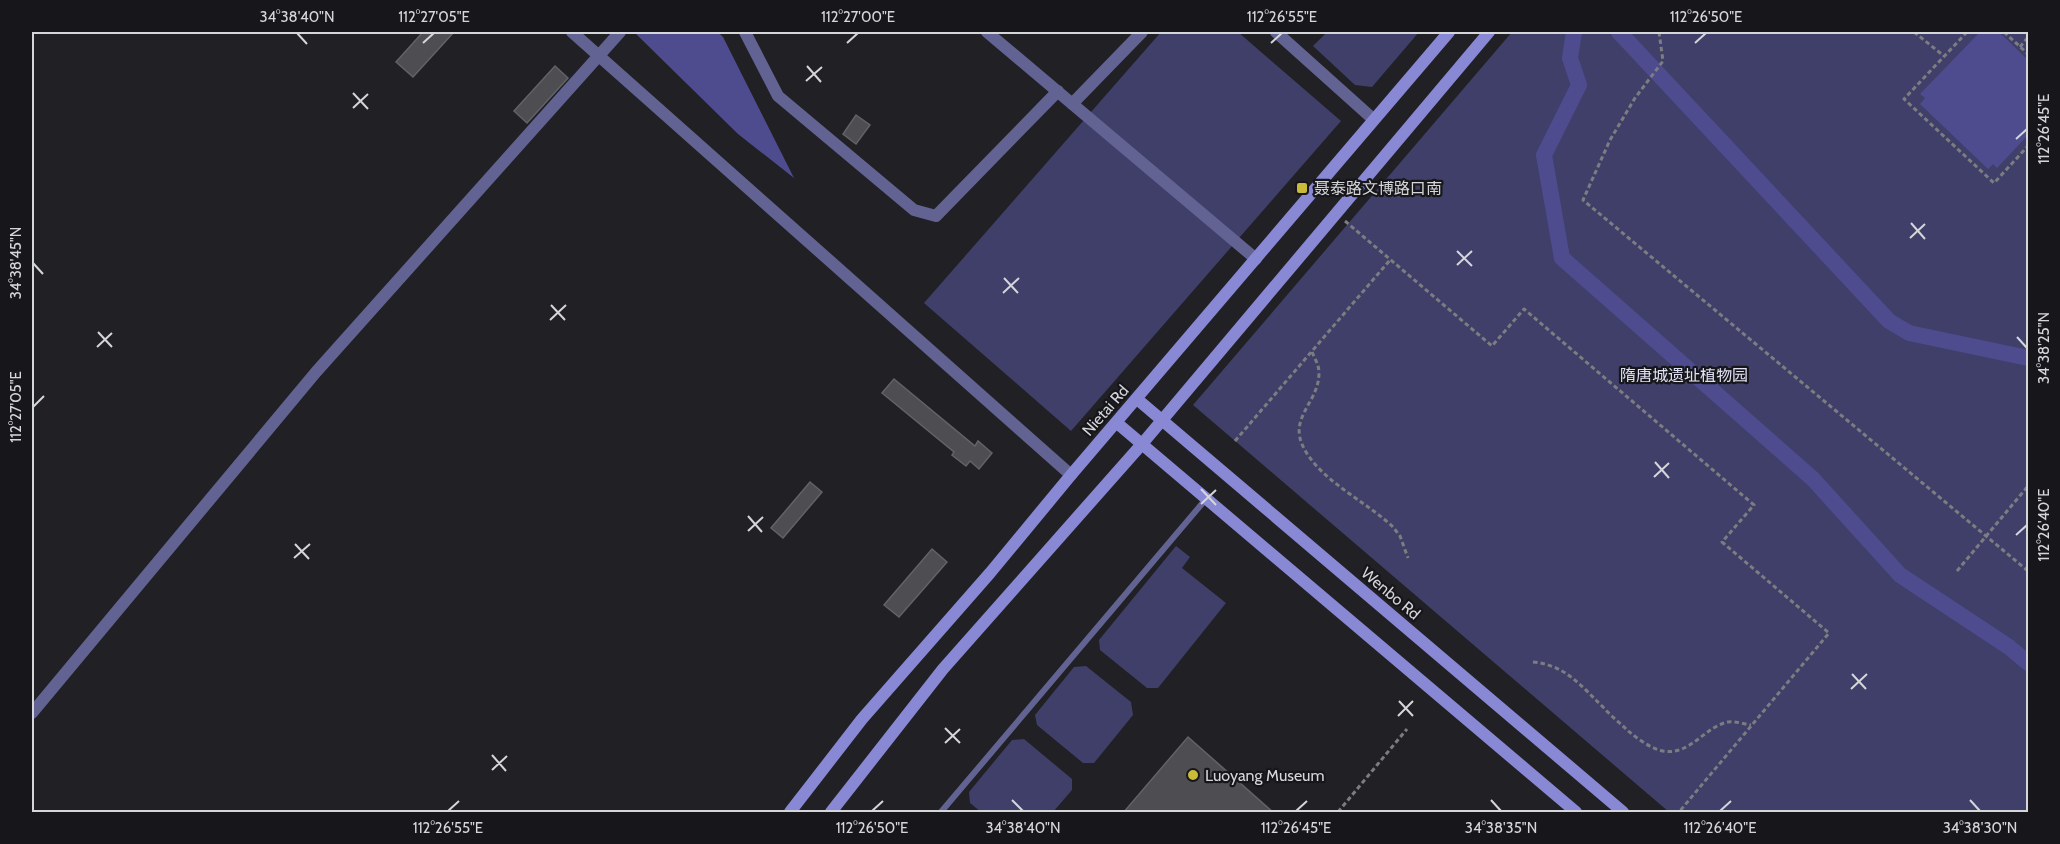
<svg xmlns="http://www.w3.org/2000/svg" width="2060" height="844" viewBox="0 0 2060 844" font-family="Cabin,'Noto Sans SC',sans-serif">
<rect width="100%" height="100%" fill="#202025"/>
<path fill="#3f3f6a" d="M1161,32H1238L1341,121L1071,431L924,303Z
M1327,32H1419L1372,87L1355,85L1313,46Z
M1512,32H2028V812H1669L1193,405Z
M1176,546L1190,557L1182,568L1226,603L1158,688H1147L1100,650L1099,640Z
M1086,666L1131,702L1133,715L1094,763H1083L1037,725L1035,715L1074,667Z
M1024,739L1072,779V790L1053,812H981L970,803L969,792L1012,740Z"/>
<path fill="#4e4c8f" d="M634,32H718L723,37L794,178L738,134Z
M1980,32H1999L2028,60V135L1997,168L1993,164L1988,169L1920,104L1925,98L1920,94Z"/>
<g fill="none" stroke-linecap="round" stroke-linejoin="round">
<path stroke="#4e4c8f" stroke-width="16" d="M1574,32L1570,58L1579,85L1544,155L1562,258L1813,479L1900,575L2009,647L2028,663
M1619,32L1889,321L1909,333L2028,358"/>
</g>
<path fill="#4d4d52" stroke="#626368" stroke-width="1.5" d="M423,32H454L413,77L396,62Z
M555,66L568,78L527,123L514,111Z
M856,115L870,125L856,144L843,134Z
M894,379L975,446L978,441L992,453L979,469L970,461L966,466L952,455L954,452L882,393Z
M810,482L822,492L783,538L771,528Z
M932,549L947,562L899,617L884,605Z
M1188,737L1274,813H1123Z"/>
<g fill="none" stroke-linecap="round" stroke-linejoin="round">
<path stroke="#7c7d81" stroke-width="3" stroke-dasharray="4.5 3" stroke-linecap="butt" d="M1659,32L1663,61L1635,98L1610,140L1583,200L2028,571
M1914,32L1944,56
M1967,32L1904,99L1994,183L2028,146
M2004,32L2028,54
M2020,47L2028,37
M1345,221L1492,346L1524,309L1754,505L1722,542L1829,633L1679,812
M1312,352C1315,359 1319,365 1319,373C1319,405 1283,419 1308,455C1327,484 1368,503 1393,527L1400,536L1408,558
M1235,441L1390,260
M1957,571L2028,486
M1533,662C1566,665 1582,687 1604,708C1611,716 1620,723 1627,730C1637,738 1649,748 1663,751C1690,756 1704,727 1728,722C1735,721 1744,724 1751,725
M1338,812L1407,729"/>
<path stroke="#626393" stroke-width="6" d="M941,812L1206,499"/>
<path stroke="#626393" stroke-width="12" d="M572,32L1071,475
M745,32L778,96L914,210L936,216L1058,91
M987,32L1256,259
M1276,32L1373,119
M1072,104L1142,32
M32,713L316,372L620,32"/>
<path stroke="#8888d5" stroke-width="12" d="M1137,399L1623,812
M1117,423L1576,812
M790,812L862,719L990,573L1071,475L1449,32
M831,812L943,669L1142,444L1489,32"/>
</g>
<path fill="none" stroke="#d5d6d9" stroke-width="2" d="M297,33L307,44M423,43L434,33M847,43L858,33M1271,43L1282,33M1695,43L1706,33M807,66L821,82M806,81L822,67M353,93L368,109M353,108L368,94M2016,139L2027,129M1911,223L1925,239M1910,238L1925,224M1457,251L1472,266M33,263L43,274M1457,265L1472,251M1004,278L1018,293M1003,293L1019,278M551,305L565,320M550,320L566,305M98,332L112,347M2017,337L2027,348M97,347L112,333M33,407L44,396M1655,462L1669,478M1654,477L1669,463M1201,489L1216,505M1201,504L1216,490M748,516L762,532M748,531L763,517M2016,535L2027,525M295,544L309,559M294,558L310,544M1852,674L1866,689M1851,689L1867,674M1399,701L1413,716M1398,716L1413,701M945,728L960,743M945,743L960,729M492,755L506,771M492,770L507,756M1012,800L1023,811M1491,800L1501,811M1970,800L1980,811M448,811L459,801M872,811L883,801M1296,811L1307,801M1720,811L1731,801"/>
<g fill="#c9ba3a" stroke="#17171b" stroke-width="2">
<rect x="1296" y="182" width="12" height="12" rx="3"/>
<circle cx="1193" cy="775" r="6"/>
</g>
<g text-anchor="middle" stroke-width="4.5" stroke-linejoin="round" paint-order="stroke">
<g font-size="16" fill="#d5d6d9" stroke="#17171b" text-anchor="start">
<text x="1314" y="194">聂泰路文博路口南</text>
<text x="1205" y="781">Luoyang Museum</text>
</g>
<g font-size="16" fill="#e0e1f5" stroke="#17171b">
<text x="1684" y="381">隋唐城遗址植物园</text>
</g>
<g font-size="16" fill="#d5d6d9" stroke="#17171b">
<text transform="translate(1105 410) rotate(-49)" y="6">Nietai Rd</text>
<text transform="translate(1391 593) rotate(40)" y="6">Wenbo Rd</text>
</g>
</g>
<rect width="2060" height="844" fill="none" stroke="#17171b" stroke-width="66"/>
<rect x="33" y="33" width="1994" height="778" fill="none" stroke="#d5d6d9" stroke-width="2"/>
<g font-size="15" text-anchor="middle" fill="#d5d6d9">
<text x="297" y="22">34°38'40"N</text>
<text x="434" y="22">112°27'05"E</text>
<text x="858" y="22">112°27'00"E</text>
<text x="1282" y="22">112°26'55"E</text>
<text x="1706" y="22">112°26'50"E</text>
<text transform="translate(2044 129) rotate(-90)" y="5">112°26'45"E</text>
<text transform="translate(16 263) rotate(-90)" y="5">34°38'45"N</text>
<text transform="translate(2044 348) rotate(-90)" y="5">34°38'25"N</text>
<text transform="translate(16 407) rotate(-90)" y="5">112°27'05"E</text>
<text transform="translate(2044 525) rotate(-90)" y="5">112°26'40"E</text>
<text x="448" y="833">112°26'55"E</text>
<text x="872" y="833">112°26'50"E</text>
<text x="1023" y="833">34°38'40"N</text>
<text x="1296" y="833">112°26'45"E</text>
<text x="1501" y="833">34°38'35"N</text>
<text x="1720" y="833">112°26'40"E</text>
<text x="1980" y="833">34°38'30"N</text>
</g>
</svg>
